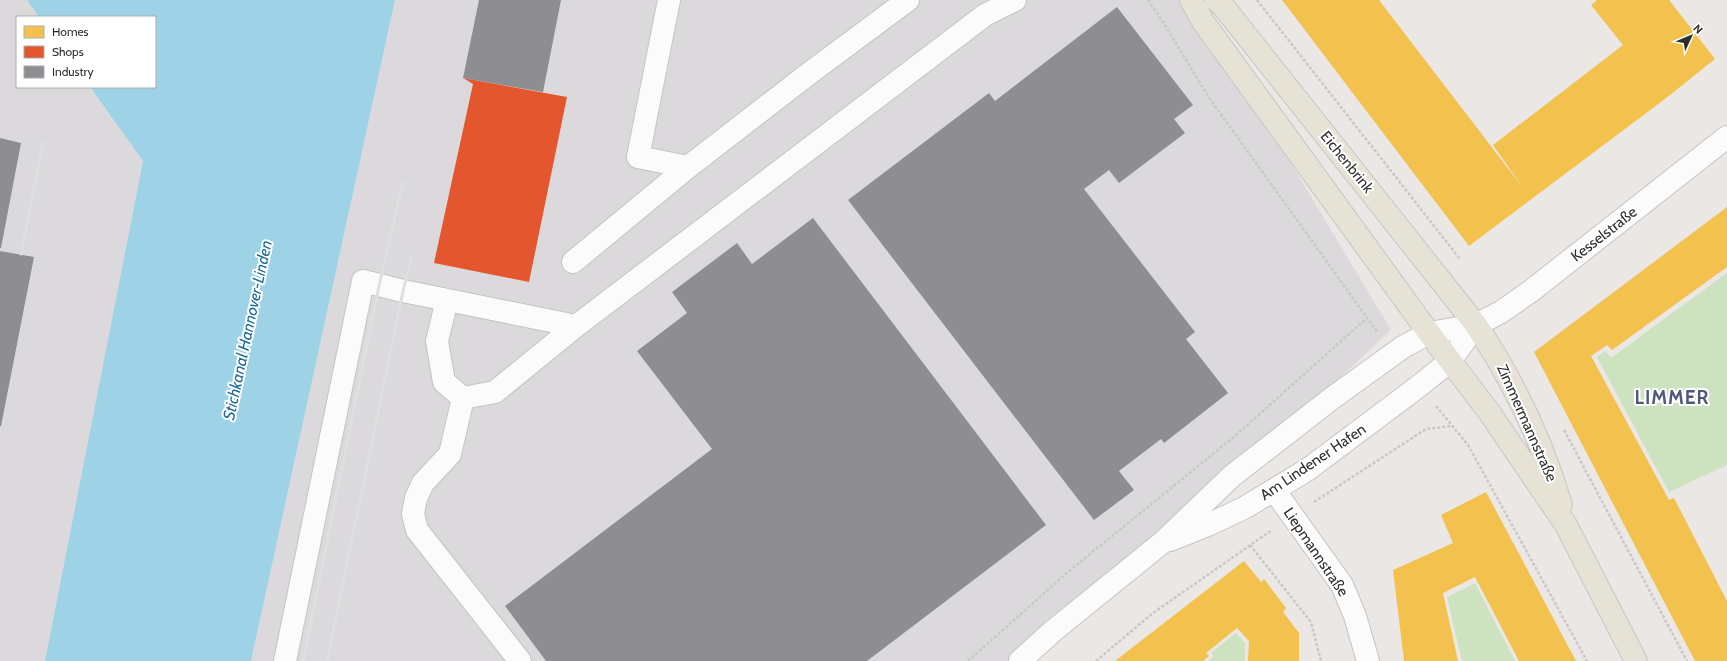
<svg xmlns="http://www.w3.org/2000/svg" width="1727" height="661" viewBox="0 0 1727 661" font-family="Cabin,sans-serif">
<rect width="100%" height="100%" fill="#eae7e4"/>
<path fill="#dbd9db" d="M0,0H27L39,17H17V87H90L143,161L45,661H0Z
M395,0H1193L1391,330L1163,542L1020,661H251Z"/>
<path fill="#cde3c0" d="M1727,273V465L1669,492L1597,357L1605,351L1611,358Z
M1475,583L1515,661H1462L1447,597Z
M1236,633L1245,643V661H1208L1214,656L1211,653Z"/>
<path fill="#9ed2e6" d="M27,0H395L251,661H45L143,161L90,87H155V17H39Z"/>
<path fill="#f2c14e" d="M1282,0H1379L1523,188L1493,145L1623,45L1591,5L1597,0H1669L1715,59L1665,99L1469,246Z
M1727,207V267L1612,350L1607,345L1591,356L1669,500L1674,498L1727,601V661H1695L1534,352Z
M1486,492L1576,661H1519L1475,577L1443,593L1458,661H1404L1393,570L1453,543L1441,515Z
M1244,561L1261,582L1264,579L1286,608L1283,612L1299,633V661H1248L1249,641L1237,628L1206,653L1209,656L1203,661H1115Z"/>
<path fill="#e4572e" d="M463,78L567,97L529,282L434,263L473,84Z"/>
<path fill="#8d8d92" d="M479,0H561L543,92L463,78Z
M1117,7L1193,105L1174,119L1185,133L1119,183L1109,170L1084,189L1195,332L1186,339L1228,393L1164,443L1161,439L1119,471L1134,490L1094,520L848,200L989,93L995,101Z
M0,138L21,143L1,248H0Z
M813,218L1046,525L867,661H546L505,606L712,449L637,351L687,313L672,292L737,243L752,264Z
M0,251L34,257L1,426H0Z"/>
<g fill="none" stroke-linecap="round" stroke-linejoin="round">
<defs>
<path id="minor" d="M669,0L638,157L688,167
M573,262L688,167L807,75L908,0
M447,300L437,341L444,382L463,398L495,392L576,326L985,15L1015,0
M463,398L450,454L423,483L416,498L413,514L417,530L520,661
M1274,490L1342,585L1355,616L1368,661
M1170,540L1210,524L1244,508L1307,470L1419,386L1450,361L1476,325
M285,661L363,281L403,291L576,326
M1020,661L1053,631L1163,542L1232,476L1331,399L1403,347L1429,333L1476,325L1501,312L1531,291L1727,137"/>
<path id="major" d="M1191,0L1204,23L1429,333L1489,412L1566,525L1636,661
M1216,0L1223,6L1476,325C1513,380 1542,441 1561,505"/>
</defs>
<use href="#minor" stroke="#c4c4c3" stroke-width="24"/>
<use href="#major" stroke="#c6c4c3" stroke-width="24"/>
<path stroke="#c8c8c8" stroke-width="2.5" stroke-dasharray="3 2" stroke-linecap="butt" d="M1148,0L1163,22L1210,99L1378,333
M1257,0L1460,259
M1436,406L1468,445L1587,661
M1564,430L1687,661
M1314,502L1426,429L1452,426
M1250,545L1311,622L1321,661
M968,661L1068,572L1235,436L1367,318
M1096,661L1153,613L1272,530"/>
<use href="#minor" stroke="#fcfbfb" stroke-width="22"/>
<use href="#major" stroke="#e6e3d6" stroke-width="22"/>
<path stroke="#dfdee1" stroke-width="3" d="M21,254L43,142
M303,661L379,286L403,182
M327,661L403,291L412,256"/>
</g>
<g text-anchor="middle" stroke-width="4" stroke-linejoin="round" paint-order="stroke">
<g font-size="15" fill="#2d2d2d" stroke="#fff">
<text transform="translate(1347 162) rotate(51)" y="5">Eichenbrink</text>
<text transform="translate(1604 234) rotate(-38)" y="5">Kesselstraße</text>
<text transform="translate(1527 423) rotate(66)" y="5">Zimmermannstraße</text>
<text transform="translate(1313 462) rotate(-34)" y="5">Am Lindener Hafen</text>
<text transform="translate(1316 552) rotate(56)" y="5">Liepmannstraße</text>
</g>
<g font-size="16" font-style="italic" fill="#186997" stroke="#fff">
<text transform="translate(247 330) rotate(-78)" y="6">Stichkanal Hannover-Linden</text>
</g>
<g font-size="19" font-weight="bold" letter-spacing="1" fill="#50577b" stroke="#fff">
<text x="1672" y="404">LIMMER</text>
</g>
</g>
<rect x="16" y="16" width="140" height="72" fill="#ffffff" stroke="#ababab"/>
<rect x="24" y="26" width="20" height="12" fill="#f2c14e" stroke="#ababab"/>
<text x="52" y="36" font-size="12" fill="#2d2d2d">Homes</text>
<rect x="24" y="46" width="20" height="12" fill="#e4572e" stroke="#ababab"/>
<text x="52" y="56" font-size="12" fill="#2d2d2d">Shops</text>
<rect x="24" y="66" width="20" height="12" fill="#8d8d92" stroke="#ababab"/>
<text x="52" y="76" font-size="12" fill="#2d2d2d">Industry</text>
<g transform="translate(1691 36) rotate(46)" stroke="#ffffff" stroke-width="3" paint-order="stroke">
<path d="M0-3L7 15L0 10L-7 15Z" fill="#2d2d2d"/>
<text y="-6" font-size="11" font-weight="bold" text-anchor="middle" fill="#2d2d2d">N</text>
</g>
</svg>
